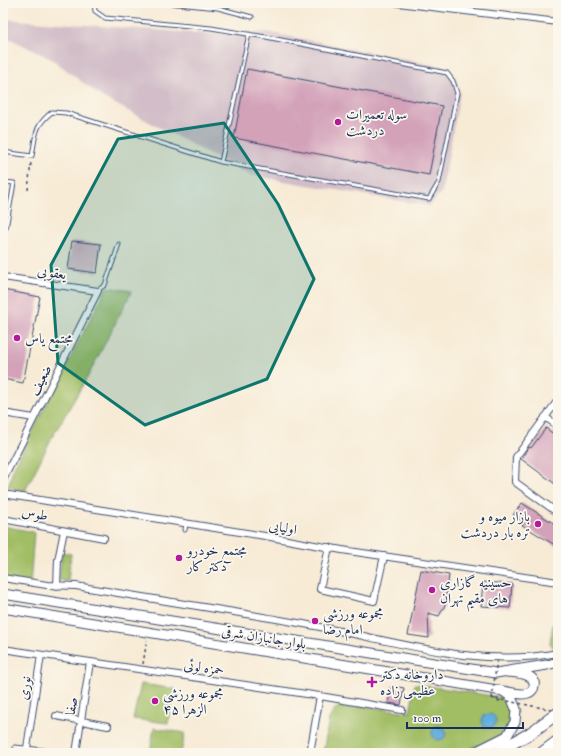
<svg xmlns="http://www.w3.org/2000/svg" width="561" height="756" viewBox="0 0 561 756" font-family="'IM FELL Double Pica',Amiri,serif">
<rect width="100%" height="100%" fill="#fbf7ec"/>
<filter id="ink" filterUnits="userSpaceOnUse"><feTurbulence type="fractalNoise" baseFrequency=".025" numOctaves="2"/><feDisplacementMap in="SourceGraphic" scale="8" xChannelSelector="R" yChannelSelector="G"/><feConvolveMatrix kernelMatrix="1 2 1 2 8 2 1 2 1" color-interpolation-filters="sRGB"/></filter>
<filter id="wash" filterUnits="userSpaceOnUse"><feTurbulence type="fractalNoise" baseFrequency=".012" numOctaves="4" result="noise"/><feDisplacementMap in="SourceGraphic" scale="16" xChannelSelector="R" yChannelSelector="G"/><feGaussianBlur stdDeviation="0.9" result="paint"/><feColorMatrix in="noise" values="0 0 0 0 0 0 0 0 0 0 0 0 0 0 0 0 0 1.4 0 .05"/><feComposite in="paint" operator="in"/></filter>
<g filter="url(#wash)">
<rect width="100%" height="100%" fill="#f7ebd6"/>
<path fill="#d2bdc8" d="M3,19L210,34L267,32L444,67L455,77L460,93L442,191L430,206L249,175L102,97L53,60L3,35Z"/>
<path fill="#a2be65" stroke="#5e7662" d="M107,287L132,291L87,378L51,439L25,491L8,487L14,467Z
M3,526L34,532L30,586L3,582Z
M62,552L71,554L68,581L59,580Z
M553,624H558V647L554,649L550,643Z
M141,684L175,689L169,713L168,723L133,719Z
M415,684L499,697L513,707L517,712L502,735L461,753H323L329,719L335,709L346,704L410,712Z
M154,728L185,733L181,753H150Z"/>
<path fill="#63aedc" stroke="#3f6e9d" d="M482 721a7 7 0 1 1 14 0a7 7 0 1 1-14 0Z
M432 733a7 7 0 1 1 14 0a7 7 0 1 1-14 0Z"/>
<g id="blocks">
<path fill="#d3a2b9" d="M247,69L442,106L429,175L234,138Z
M72,241L101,244L97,273L68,269Z
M3,290L40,297L23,383L3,379Z
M546,428L552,433L554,431L558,435V486L521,459L529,447L531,448Z
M522,503L558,526V547L522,525L524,522L513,515Z
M421,570L449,575L445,605L439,616L428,613L429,638L408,635Z
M483,582L512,584L510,608L481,606Z
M392,686L404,688L401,705L388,703Z"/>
</g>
</g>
<g filter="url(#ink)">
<use href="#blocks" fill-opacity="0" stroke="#3c4b70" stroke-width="1"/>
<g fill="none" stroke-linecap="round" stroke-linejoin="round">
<defs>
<path id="lane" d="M168,3L218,8L252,17
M3,152L32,156C36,135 34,126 52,112L66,113L221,162L429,199L439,182L457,93L453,81L447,73L266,37L211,28L105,18L95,11L94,3
M221,162L249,34
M3,182L14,183L6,228
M98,290L105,285L119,244
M185,530L186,523
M15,747L44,750"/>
<path id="street" d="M398,3L558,22
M3,277L98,291L3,480
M558,400L516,457L515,482L558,513
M3,413L34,418
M545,417L558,426
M3,494L265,536L342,550L558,582
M3,519L104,538
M329,547L320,589L374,601L384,556
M3,578L47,585L76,586L107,591C180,604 253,614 325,628C402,643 479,668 558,653
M57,586L58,560L64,531
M3,649L320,696L402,710
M56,716L108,726
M27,748L41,655
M76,753L90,662
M310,753L320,696"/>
<path id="secondary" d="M3,594L496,673L547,665L558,662
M3,608L503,691C510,692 521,696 528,693C531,692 534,689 534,686C537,673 515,673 507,672
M473,753L507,736L515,722L516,709L511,697L503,691"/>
<path id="highway" d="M495,753L529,734L558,713
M542,753L558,741"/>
</defs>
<use href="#lane" stroke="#3c4b70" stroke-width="5"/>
<use href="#street" stroke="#3c4b70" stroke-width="8"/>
<use href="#secondary" stroke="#3c4b70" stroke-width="11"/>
<use href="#highway" stroke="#3c4b70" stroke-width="13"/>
<path stroke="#3c4b70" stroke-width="1.5" stroke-dasharray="3 3" stroke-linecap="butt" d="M28,190L31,162
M143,664L147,640
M492,698L499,701L500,700"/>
<use href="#lane" stroke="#fff" stroke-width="3"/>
<use href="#street" stroke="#fff" stroke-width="6"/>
<use href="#secondary" stroke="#fff" stroke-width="9"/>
<use href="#highway" stroke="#fff" stroke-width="11"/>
<path stroke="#3c4b70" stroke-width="1.5" stroke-dasharray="3 3" stroke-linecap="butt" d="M497,660L492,698L558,711"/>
</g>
</g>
<path fill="#0f766e" fill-opacity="0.2" stroke="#0f766e" stroke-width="3" stroke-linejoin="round" d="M224,123L278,204L314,279L267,379L145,425L58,363L51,265L118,139Z"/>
<g fill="#b5179e" stroke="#fbf7ec" stroke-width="1.5">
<circle cx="338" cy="122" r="4"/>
<circle cx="17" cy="338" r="4"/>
<circle cx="538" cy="524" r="4"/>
<circle cx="179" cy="558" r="4"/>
<circle cx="432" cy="590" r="4"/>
<circle cx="315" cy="621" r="4"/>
<path d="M370 676h4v4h4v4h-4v4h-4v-4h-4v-4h4z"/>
<circle cx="155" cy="701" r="4"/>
</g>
<g text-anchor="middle" stroke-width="3.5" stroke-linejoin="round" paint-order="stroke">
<g font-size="14" fill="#1b2f5e" stroke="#fbf7ec" text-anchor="start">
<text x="346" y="119">سوله تعمیرات<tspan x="346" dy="16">دردشت</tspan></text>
<text x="25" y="343">مجتمع یاس</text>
<text x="530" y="521" text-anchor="end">بازار میوه و<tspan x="530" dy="16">تره بار دردشت</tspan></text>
<text x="187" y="555">مجتمع خودرو<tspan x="187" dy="16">دکتر کار</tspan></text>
<text x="440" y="587">حسینیه گازاری<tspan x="440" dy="16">های مقیم تهران</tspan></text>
<text x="323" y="618">مجموعه ورزشی<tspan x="323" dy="16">امام رضا</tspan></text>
<text x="380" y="679">داروخانه دکتر<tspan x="380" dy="16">عظیمی زاده</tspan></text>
<text x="163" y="698">مجموعه ورزشی<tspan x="163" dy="16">الزهرا ۴۵</tspan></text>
</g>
<g font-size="14" fill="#1b2f5e" stroke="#fbf7ec">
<text transform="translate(52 272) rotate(9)" y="5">یعقوبی</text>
<text transform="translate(40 380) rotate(-63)" y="5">ضعیف</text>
<text transform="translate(35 513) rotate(11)" y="5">طوس</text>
<text transform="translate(283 527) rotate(10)" y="5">اولیایی</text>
<text transform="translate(264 637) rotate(9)" y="5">بلوار جانبازان شرقی</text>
<text transform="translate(204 667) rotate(8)" y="5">حمزه لوئی</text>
<text transform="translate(24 688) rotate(-82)" y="5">نوری</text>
<text transform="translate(71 706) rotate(-81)" y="5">صفا</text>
</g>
</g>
<rect width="561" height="756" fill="none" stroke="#fbf7ec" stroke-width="16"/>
<path d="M407 722v6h116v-6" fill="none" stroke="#1b2f5e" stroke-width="2"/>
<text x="413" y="722" font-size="12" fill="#1b2f5e" stroke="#fbf7ec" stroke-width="3" paint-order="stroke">100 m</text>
</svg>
